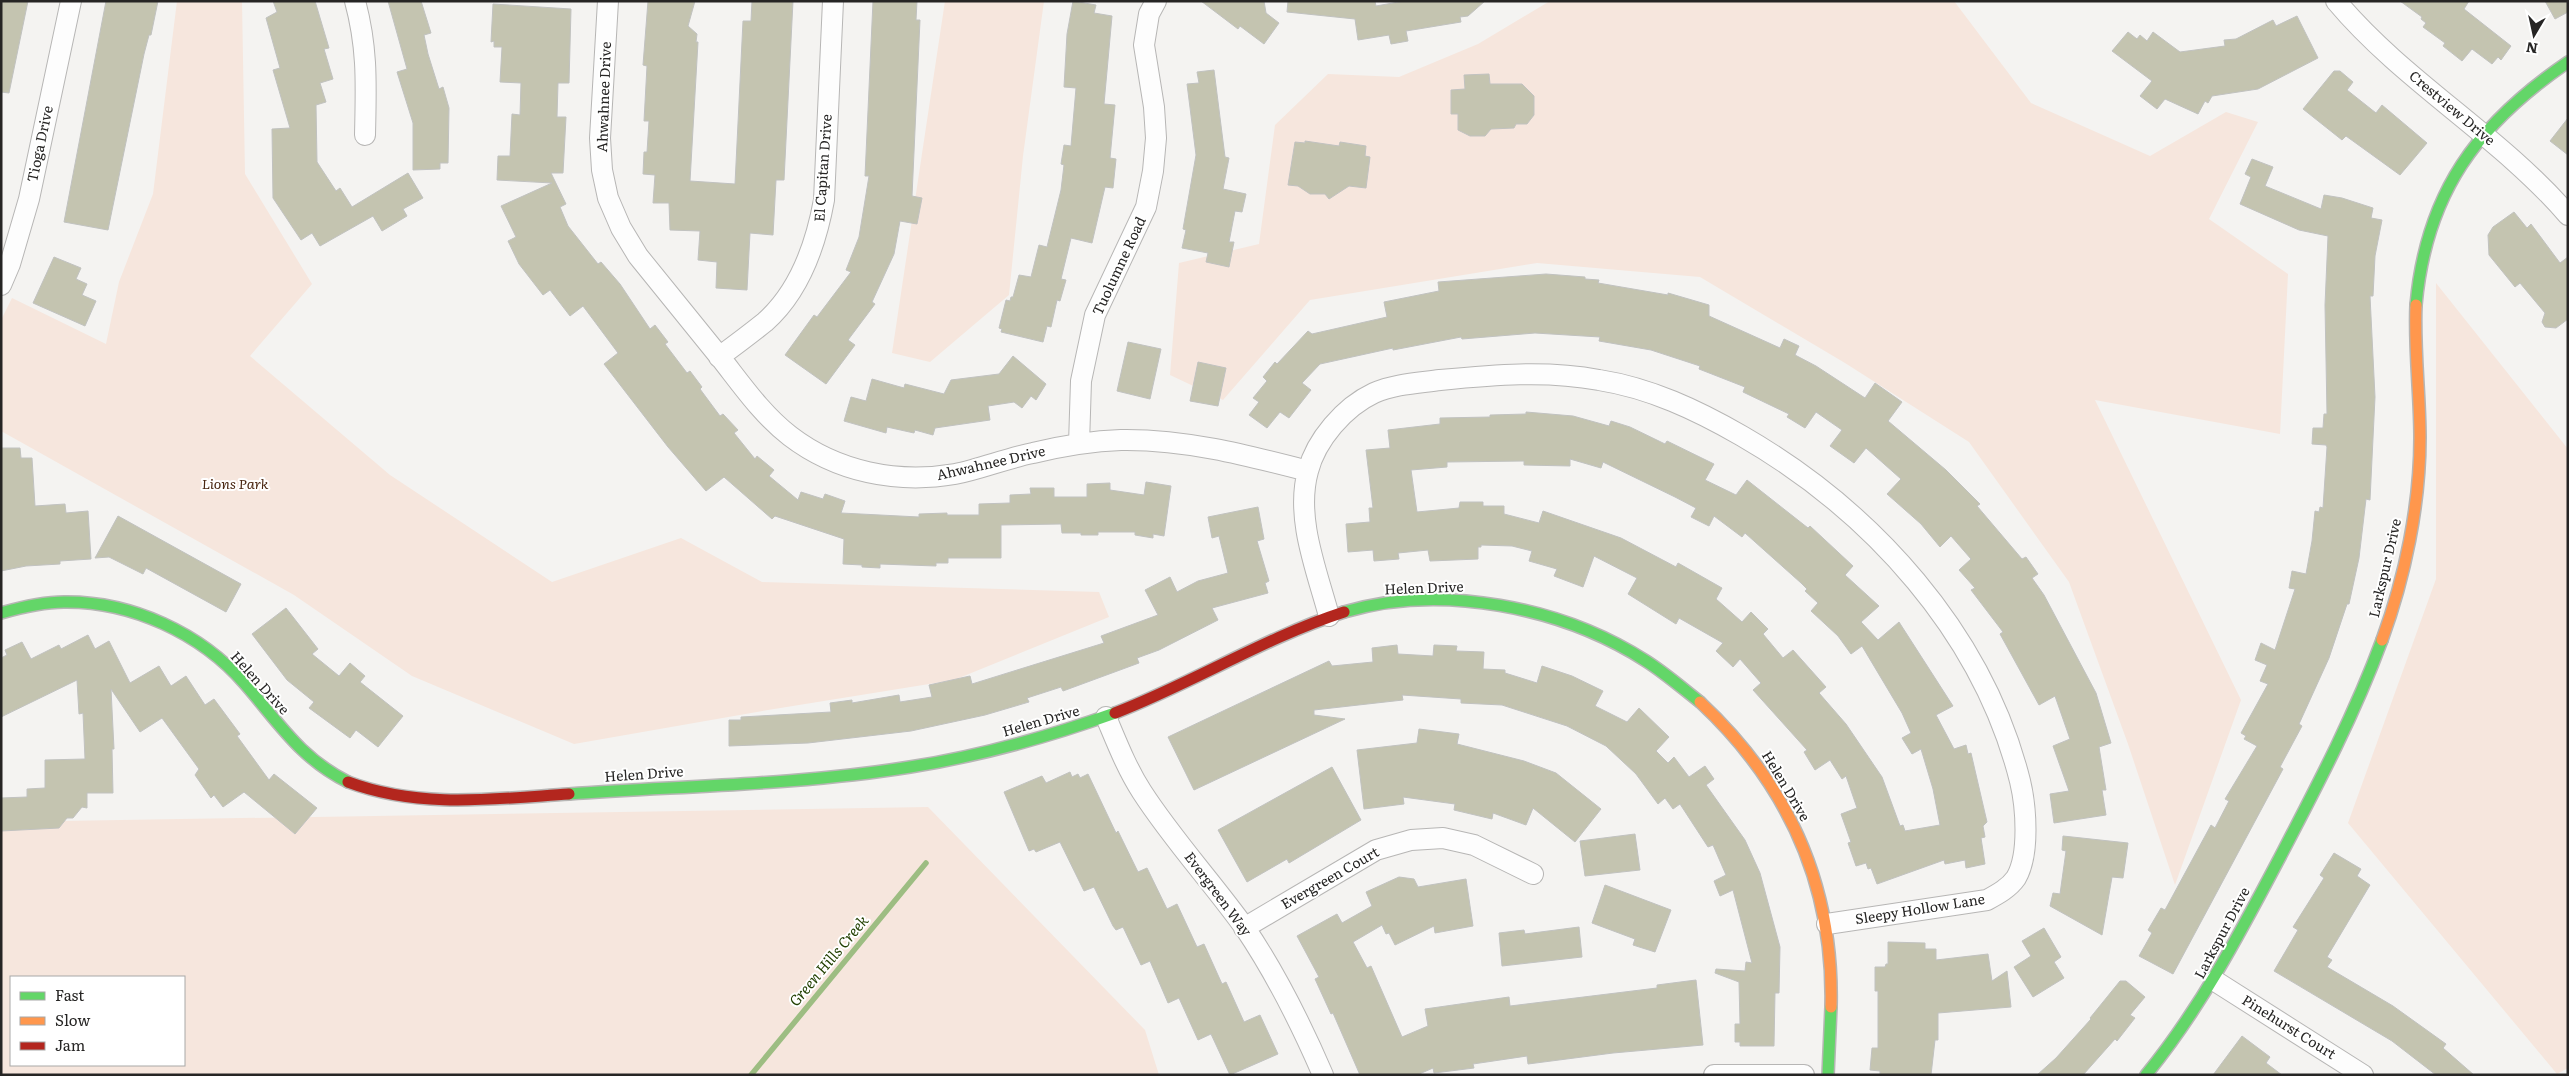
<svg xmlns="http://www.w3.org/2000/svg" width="2569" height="1076" viewBox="0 0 2569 1076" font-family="Literata,serif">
<rect width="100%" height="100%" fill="#f4f3f1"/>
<path fill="#f6e6dd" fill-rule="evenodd" d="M177,1H242L245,174L312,284L250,356L390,475L552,582L681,538L762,582L1099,592L1109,617L954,680L768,710L574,744L412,676L294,595L1,431V320L12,298L106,344L119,282L153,194Z
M945,1H1044L1023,156L1009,295L930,362L892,353Z
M1550,1H1954L2031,103L2150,156L2226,112L2258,122L2209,219L2288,274L2280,434L2095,400L2241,700L2175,885L2128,744L2069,582L1969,442L1845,363L1700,277L1537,263L1310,300L1223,400L1170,375L1179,263L1259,244L1275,125L1328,74L1399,77L1478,44Z
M2436,283L2568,449V1068L2557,1074L2348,823L2436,579Z
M928,807L1145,1030L1159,1075H1V822ZM11,977H184V1065H11Z"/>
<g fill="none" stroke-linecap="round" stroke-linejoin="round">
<path stroke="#9dbd82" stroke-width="5.5" d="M751,1075L926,863"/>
</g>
<path fill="#c4c4b0" stroke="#c1c2c0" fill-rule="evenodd" d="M1,1H28L9,93L1,92Z
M106,1H158L151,35H149L144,54L108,230L64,222Z
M273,1H315L329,48L324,49L333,79L320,83L326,102L316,105L317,162L336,191L340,188L352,207L408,173L423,198L403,209L407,216L382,231L373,216L320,246L312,233L301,240L273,198L272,129L290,128L273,70L280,68L266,18L277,12Z
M388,1H421L431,33L424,35L428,54L439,89L443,87L449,108L448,163H440V169L413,170V123L397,72L407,69Z
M648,1H695L688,26L697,34L696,42H698L690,181L735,184L743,21H751L752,1H793L784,180H776L773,235L750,233L747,290L716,288L717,262L698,260L700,231L670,230L669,203H653L655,175L643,174L644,152H647L649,121H644L647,66L643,65Z
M873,1H917L916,20H920L912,196L922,198L917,224L900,221L894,254L872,302L875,304L848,340L855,345L826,384L785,355L814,315L817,317L851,272L846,270L859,237L869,176H865Z
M1073,1L1096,5L1094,13L1112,16L1104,104L1115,105L1110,158L1116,159L1113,188L1105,187L1092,243L1071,238L1061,279L1066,280L1060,301L1057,300L1051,327L1047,326L1043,342L1001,332L1002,329L999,328L1006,300L1010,301L1011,297H1013L1019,275L1031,277L1039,245L1047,247L1061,190L1064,165L1061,164L1064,145L1071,146L1076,88L1064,87L1067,34Z
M1201,1H1264L1266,13L1279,23L1264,44L1240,26L1238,29Z
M1288,1H1375L1376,6L1404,1H1485L1468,16L1460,17L1461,22L1406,31L1408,41L1391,44L1389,35L1358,40L1355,19L1287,12Z
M2400,1H2469L2464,9L2511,46L2501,60L2498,57L2492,64L2472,49L2462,61L2443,46L2445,43L2423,27L2426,23L2421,19L2422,17Z
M2545,1H2568V12L2555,19Z
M493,4L571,9L569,83H558L557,117H566L563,173H551L566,204L560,207L568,226L598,264L601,262L620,284L650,329L655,325L668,342L665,344L687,373L690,371L702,387L700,389L720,416L723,414L738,430L734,433L755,459L757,456L774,470L769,476L798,500L801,492L823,499L825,494L845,501L841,513L919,517V514L947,513V515H979V504L1010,503V495L1031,494L1030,488H1054V497H1087V484L1110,483V490L1144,495L1146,482L1171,486L1164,536L1153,534V538L1135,535V532H1098V535H1081V533H1062L1061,524L1001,525V558H948V563H936V566L880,564V568L862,567V565L843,564L844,539L775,516L772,519L724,477L706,491L668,447L604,364L618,353L583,306L570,316L550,290L543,295L519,264L508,241L516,237L501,206L552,183L497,180L498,156H510L512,114L520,115L521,83L500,82L502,47H494V41L491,42Z
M2297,16L2318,58L2258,89L2212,96L2208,103L2205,101L2198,114L2165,99L2157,109L2140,96L2152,81L2112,51L2128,32L2137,39L2140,35L2147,41L2153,32L2180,52L2225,46L2224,40L2236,39L2273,20L2276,26Z
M1214,70L1225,157L1229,158L1223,189L1246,194L1242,212L1235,211L1229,242H1234L1229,267L1206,262L1208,253L1182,248L1186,230L1183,229L1196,155L1187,84L1199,83L1197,72Z
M2334,71H2340L2353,82L2347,90L2376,113L2382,105L2427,143L2400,175L2346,136L2342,140L2303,109Z
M1489,74L1490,84H1522L1534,96V115L1527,124H1516L1514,128L1491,129L1485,136H1470L1458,130V114H1451V90L1465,89L1464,75Z
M2568,118V155L2550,141Z
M1305,141L1339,146L1340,142L1366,146L1365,156L1370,157L1366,188L1349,186L1329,199L1325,194H1310L1298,186L1288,185L1295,142L1305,143Z
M2252,159L2273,167L2265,186L2321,209L2324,195L2342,198L2373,208L2371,218L2382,220L2375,256L2373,296H2370L2375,397L2370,500L2366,499L2359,558L2349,604H2347L2329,658L2299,724L2302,726L2280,767L2283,769L2173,974L2139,956L2152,933L2148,930L2161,908L2165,910L2211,825L2215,828L2229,801L2225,799L2257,746L2244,739L2246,736L2241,733L2268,684L2260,681L2267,665L2255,660L2261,643L2275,650L2295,589L2289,588L2292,571L2306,574L2312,541L2315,511L2319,512L2320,507L2323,508L2327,447L2326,445L2312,444L2313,428H2323L2324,414H2327L2325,305L2328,236L2299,230L2240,204L2251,177L2245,174Z
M2514,212L2527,228L2531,224L2560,263L2568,257V319L2556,328L2545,327L2542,322L2545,313L2520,283L2515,287L2489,255L2488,235L2493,227Z
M54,257L81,268L76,279L87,284L82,295L96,301L85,326L33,303Z
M1546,274L1585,277V279L1599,280L1598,283L1668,295V293L1709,305V316L1780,348L1784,339L1799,346L1795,355L1816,366L1865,398L1875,383L1902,402L1888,421L1946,470L1980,504L1977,506L2022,559L2026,557L2038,574L2032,578L2044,595L2096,693L2111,743L2099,747L2106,790H2102L2106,815L2054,823L2050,794L2069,791L2053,746L2070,739L2055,696L2039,705L2000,634L2003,632L1971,590L1975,588L1959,570L1971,559L1951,536L1940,547L1921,524L1887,494L1901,479L1866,448L1854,463L1830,446L1842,430L1816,412L1805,428L1787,417L1789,414L1743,392L1745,387L1699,369L1700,366L1651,350L1599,341L1600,337L1535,333L1462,339L1461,337L1393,350V348L1320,364L1302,383L1311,390L1289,418L1280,412L1267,428L1249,415L1259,402L1253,398L1267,381L1263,377L1275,362L1277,364L1308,331L1312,334L1387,317L1384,302L1439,291L1438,282Z
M1128,342L1161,349L1150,399L1117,391Z
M1013,356L1046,384L1036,400L1031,396L1022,408L1014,402L988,406L990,420L935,428L933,435L915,430L914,433L887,427L886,433L844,421L851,397L866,401L872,379L904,388L905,384L944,394L951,380L999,374Z
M1198,362L1226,368L1218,406L1190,401Z
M1526,412L1573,416L1609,426L1611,421L1630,427L1665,444L1667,441L1714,464L1705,480L1736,495L1747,480L1808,528L1810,526L1853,566L1845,575L1879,606L1861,622L1878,640L1899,622L1953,706L1936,715L1954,749L1966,745L1968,754L1971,753L1987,822L1983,826L1985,837L1981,838L1985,864L1966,868L1965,860L1945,864L1944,860L1877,884L1871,868L1868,869L1866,863L1856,866L1848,843L1851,842L1841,814L1857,808L1846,776L1842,779L1830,760L1815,770L1804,752L1807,750L1753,690L1761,683L1740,659L1733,667L1716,651L1723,643L1679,618L1676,624L1628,594L1637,578L1594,556L1583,587L1554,576L1557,569L1529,561L1532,551L1512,546L1481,545V547H1478V559L1430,561L1428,550L1398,553L1399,559L1374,561L1373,550L1348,552L1346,524L1370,522L1369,508H1373L1366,450L1390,448L1388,430L1440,424V418L1490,417V415L1526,414ZM1570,459L1601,468L1603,462L1675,497L1696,508L1691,517L1709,526L1714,516L1742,537L1745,533L1801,583L1807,589L1805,591L1818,603L1811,611L1838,636L1851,654L1862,646L1902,713L1911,733L1902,738L1912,754L1921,749L1933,789L1940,825L1905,831L1903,825L1900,826L1882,777L1846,724L1819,693L1826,687L1793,650L1783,658L1763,634L1768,629L1751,612L1742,622L1716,599L1722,588L1678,563L1676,567L1621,538L1543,511L1539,523L1504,514V506H1483V502H1460L1459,508L1417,512L1411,470L1447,467V462L1524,461V465L1570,466Z
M1,448H20L21,458H32L35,506L65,504L66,513L88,511L91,559L60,561V564L26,566L1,571Z
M1258,507L1264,539L1257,541L1269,581L1265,583L1268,593L1212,608L1218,620L1159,650L1137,658L1139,663L1063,691L1061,687L1027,698L1029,702L985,715L911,731L808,743L729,746V720H741V717L831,712L830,703L852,700V703L899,695L900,702L932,697L929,685L970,676L972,684L1104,643L1101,636L1158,615L1145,590L1170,577L1177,592L1198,581L1228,573L1219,536L1212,538L1208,517Z
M118,516L241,584L226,612L146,568L143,574L109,557L95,558Z
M286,608L318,649L312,654L339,676L350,663L365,676L360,682L403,716L378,747L356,730L350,738L309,708L314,702L287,680L252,634Z
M88,635L95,649L109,641L130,683L159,666L171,686L186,676L205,705L214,699L240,734L237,736L269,780L274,774L317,808L295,834L244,792L223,807L214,795L211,798L195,775L199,769L162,718L140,732L111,689L114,749H112L113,793H87V808L82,807L73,818H67L59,828L1,831V798L27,797V789L45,788V760L85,759L83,713L79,714L77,680L1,717V658L7,655L5,650L22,642L31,659L59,645L61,649Z
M1397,645L1398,654L1433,656L1434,645L1457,646L1456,651L1484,652L1483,669L1505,670V673L1537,683L1542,666L1572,676L1603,691L1595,706L1627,722L1639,708L1669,737L1656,751L1668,763L1674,757L1689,777L1705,766L1714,779L1706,785L1745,840L1760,873L1780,947L1779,993H1775L1774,1046H1740V1042H1735V1024H1740L1739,982L1715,973L1716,969L1745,971L1746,962L1752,963L1733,890L1720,896L1714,881L1726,875L1713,845L1708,847L1680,804L1673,809L1665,798L1658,804L1636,774L1606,746L1567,726L1502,705L1461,703V699L1402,695L1403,700L1314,710V715L1345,719L1194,790L1168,737L1329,661L1332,666L1373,662L1372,648Z
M1419,729L1459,734L1457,744L1524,761L1556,773L1601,809L1575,842L1533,808L1526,825L1493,813L1492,819L1454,810L1455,804L1403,797L1404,804L1364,809L1357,750L1417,743Z
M1332,767L1361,820L1289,863L1287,859L1247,882L1218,830Z
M1070,772L1072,777L1078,774L1080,778L1088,774L1116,833L1118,831L1138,872L1147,868L1167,909L1177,904L1197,947L1204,944L1222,984L1226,982L1244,1022L1260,1015L1278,1054L1230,1075L1211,1034L1198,1040L1179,998L1168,1003L1150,961L1141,965L1123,927L1116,930L1113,926L1094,887L1084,891L1060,842L1036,852L1034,849L1029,851L1004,792L1042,776L1046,783Z
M1635,834L1640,870L1585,876L1580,841Z
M2063,836L2128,843L2123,878L2112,877L2102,935L2050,906L2053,893L2060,894L2066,851L2062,850Z
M2334,853L2361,869L2357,876L2370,885L2327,957L2332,960L2327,967L2393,1006L2446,1044L2443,1048L2474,1075H2436L2392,1041L2274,971L2298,930L2293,927L2324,878L2320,875Z
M1399,877L1414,879L1418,887L1466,879L1473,926L1435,933L1434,926L1395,945L1389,933L1386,934L1382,925L1353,942L1367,968L1371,966L1402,1037L1428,1026L1425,1009L1509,997L1510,1006L1657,988V985L1696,980L1703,1045L1613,1053L1528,1064L1527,1056L1473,1064L1474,1068L1434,1073L1433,1068L1417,1075H1360L1333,1013L1331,1014L1315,979L1319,977L1297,936L1337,914L1342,923L1372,906L1366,892Z
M1605,885L1671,910L1655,952L1633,945L1635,939L1592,923Z
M1579,927L1582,957L1502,966L1499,933L1524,930L1525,934Z
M2044,928L2061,957L2054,962L2064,978L2033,997L2014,967L2031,956L2022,941Z
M1888,942L1925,943V949H1936V960L1988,954L1992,981L2007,971L2011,1007L1938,1013V1040H1935L1931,1075H1880V1071L1870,1070L1872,1048H1878V991H1875V967H1885L1886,964H1888Z
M2120,981H2126L2145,997L2130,1015L2135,1018L2117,1041L2115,1039L2083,1075H2037L2056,1058L2091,1019L2090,1018Z
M2242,1036L2270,1057L2266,1063L2282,1075H2213Z"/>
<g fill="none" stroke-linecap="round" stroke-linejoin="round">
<defs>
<path id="street" d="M355,1C368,49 366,86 365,135
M608,1L600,138L602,170L608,198L621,228L638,256C666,291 695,326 723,361C744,388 763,415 790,436C837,472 897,484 955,474C981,469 1007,458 1033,453C1062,446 1092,441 1121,440C1185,439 1246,455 1308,471
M2336,1C2404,82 2499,135 2568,215
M1,285L10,264L29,199L71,1
M719,357C734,346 750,334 765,322C800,291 816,244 824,200L833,1
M1079,444L1081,381L1095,315L1146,207L1153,171L1156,138L1154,107L1144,45L1149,14L1156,1
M1329,616C1317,571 1295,518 1308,471C1316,440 1344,407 1374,393C1394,384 1418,383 1440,380C1493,375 1546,370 1599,380C1650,388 1697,410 1742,436C1872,511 1983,633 2020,781C2026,806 2030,854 2016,878C2009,888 1998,894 1987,900L1827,924
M1106,717C1117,743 1127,769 1142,792C1173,840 1212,882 1245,928C1276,974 1301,1024 1323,1075
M1244,928L1376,850L1411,840L1443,838L1474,845L1533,874
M2215,981L2363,1075
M1714,1075H1804"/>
<path id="fast" d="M2416,305C2426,193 2477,124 2568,62
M1344,612C1441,583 1562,607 1646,661C1665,673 1682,688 1700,702
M1,613C22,607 42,602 64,602C131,601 201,633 245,684C279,723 300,758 348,782
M569,794C681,786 798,785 910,767C980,756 1048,737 1115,713
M1828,1075L1831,1007
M2146,1075C2200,1009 2239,935 2279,859C2316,788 2354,716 2382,640"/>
<path id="slow" d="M2382,640C2405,577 2420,505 2420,438C2420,394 2414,349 2416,305
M1700,702C1789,785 1834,885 1831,1007"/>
<path id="jam" d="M1115,713C1193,683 1264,638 1344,612
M348,782C420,809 494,799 569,794"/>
</defs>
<use href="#street" stroke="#b7b6b5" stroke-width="22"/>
<use href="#fast" stroke="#b7b6b5" stroke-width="14"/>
<use href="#slow" stroke="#b7b6b5" stroke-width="14"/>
<use href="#jam" stroke="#b7b6b5" stroke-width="14"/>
<use href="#street" stroke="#fdfdfd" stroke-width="20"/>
<use href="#fast" stroke="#63d668" stroke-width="11"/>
<use href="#slow" stroke="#ff974d" stroke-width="11"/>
<use href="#jam" stroke="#b3261e" stroke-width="11"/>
</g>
<g text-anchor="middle" stroke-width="4" stroke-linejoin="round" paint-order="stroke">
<g font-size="14" fill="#262524" stroke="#fff">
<text transform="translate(604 97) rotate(-88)" y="5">Ahwahnee Drive</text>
<text transform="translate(2452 108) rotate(40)" y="5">Crestview Drive</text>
<text transform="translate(40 144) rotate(-78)" y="5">Tioga Drive</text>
<text transform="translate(823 168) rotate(-86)" y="5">El Capitan Drive</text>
<text transform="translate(1119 266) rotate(-65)" y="5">Tuolumne Road</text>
<text transform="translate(991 463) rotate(-13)" y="5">Ahwahnee Drive</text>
<text transform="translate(2385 568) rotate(-77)" y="5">Larkspur Drive</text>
<text transform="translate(1424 588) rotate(-2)" y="5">Helen Drive</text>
<text transform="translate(260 683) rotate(48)" y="5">Helen Drive</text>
<text transform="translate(1041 721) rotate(-16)" y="5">Helen Drive</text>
<text transform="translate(644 774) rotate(-4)" y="5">Helen Drive</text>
<text transform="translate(1786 786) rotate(59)" y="5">Helen Drive</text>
<text transform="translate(1330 878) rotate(-30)" y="5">Evergreen Court</text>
<text transform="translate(1218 894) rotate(53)" y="5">Evergreen Way</text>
<text transform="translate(1920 909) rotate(-9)" y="5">Sleepy Hollow Lane</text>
<text transform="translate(2222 933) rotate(-62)" y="5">Larkspur Drive</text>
<text transform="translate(2289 1027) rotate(32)" y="5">Pinehurst Court</text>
</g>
<g font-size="14" font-style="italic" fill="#492611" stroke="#fff">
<text x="235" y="489">Lions Park</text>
</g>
<g font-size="15" font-style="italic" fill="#224002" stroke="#fff">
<text transform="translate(829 961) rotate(-50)" y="5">Green Hills Creek</text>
</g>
</g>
<rect width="2569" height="1076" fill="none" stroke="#262524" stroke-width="5"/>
<rect x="10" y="976" width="175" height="90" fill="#ffffff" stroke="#a8a8a7"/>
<rect x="20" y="992" width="25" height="8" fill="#63d668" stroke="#a8a8a7"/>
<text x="55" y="1001" font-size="15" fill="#262524">Fast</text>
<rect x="20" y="1017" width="25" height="8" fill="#ff974d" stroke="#a8a8a7"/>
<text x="55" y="1026" font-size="15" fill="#262524">Slow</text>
<rect x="20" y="1042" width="25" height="8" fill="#b3261e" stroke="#a8a8a7"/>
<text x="55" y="1051" font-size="15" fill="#262524">Jam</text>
<g transform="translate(2534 35) rotate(189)" stroke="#ffffff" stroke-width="4" paint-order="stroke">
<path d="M0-4L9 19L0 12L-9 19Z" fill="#262524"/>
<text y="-8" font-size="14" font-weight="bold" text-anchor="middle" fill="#262524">N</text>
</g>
</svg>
